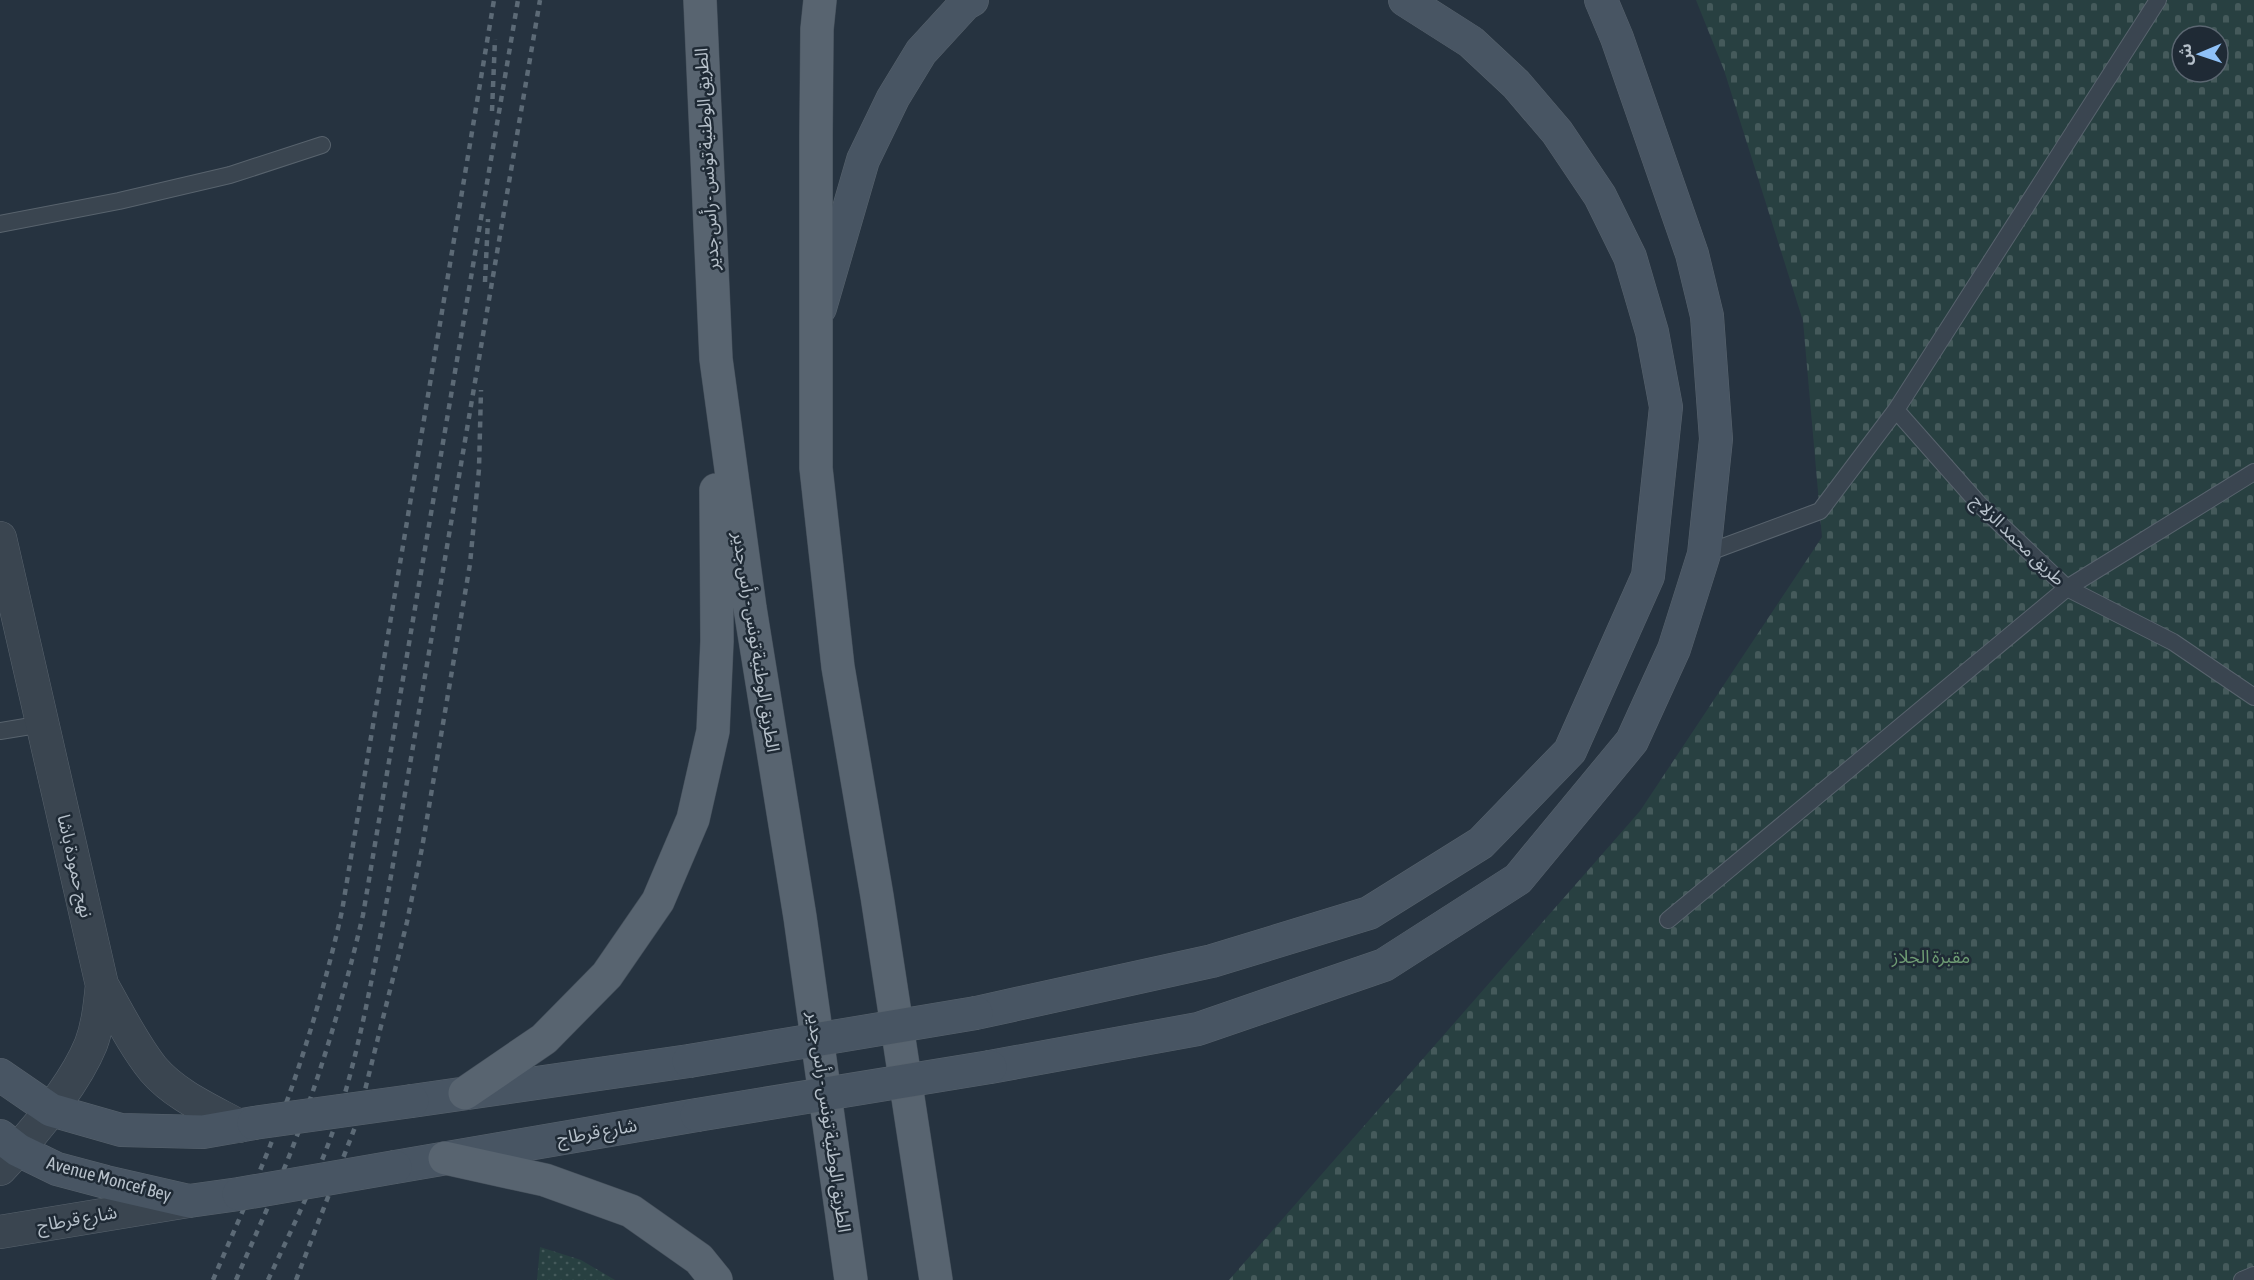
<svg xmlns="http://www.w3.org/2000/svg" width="2254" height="1280" viewBox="0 0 2254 1280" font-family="'Asap Condensed','Noto Sans Arabic',sans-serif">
<defs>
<pattern id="grass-dots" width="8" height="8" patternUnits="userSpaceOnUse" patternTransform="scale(1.5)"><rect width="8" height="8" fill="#284041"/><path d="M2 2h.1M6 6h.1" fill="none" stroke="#455a5b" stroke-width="1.8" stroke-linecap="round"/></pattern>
<pattern id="cemetery-stones" width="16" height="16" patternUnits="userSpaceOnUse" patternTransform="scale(1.5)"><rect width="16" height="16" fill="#284041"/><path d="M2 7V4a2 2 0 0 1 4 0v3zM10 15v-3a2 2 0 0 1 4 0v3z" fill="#455a5b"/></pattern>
</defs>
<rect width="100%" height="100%" fill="#263340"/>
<path fill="url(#grass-dots)" d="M540,1247L581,1260L615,1280H537Z"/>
<path fill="url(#cemetery-stones)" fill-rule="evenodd" d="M1696,0H2254V1280H1229L1640,811L1822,537L1803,321L1724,70ZM2182,36H2218V72H2182Z"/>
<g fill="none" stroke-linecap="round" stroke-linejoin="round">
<defs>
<path id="service" d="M0,224L119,201L230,175L322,145
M1896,410L1979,504L2067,588L2173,642L2254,697
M1704,554L1820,511L1896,410L2158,0
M0,731L43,724
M1668,920L2067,588L2254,472
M2242,1280L2254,1275"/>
<path id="minor" d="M0,538L102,985C100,1005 98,1025 91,1044C73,1088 32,1135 0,1169
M102,985C118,1013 133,1044 153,1069C175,1095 210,1110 239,1126"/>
<path id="tertiary" d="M0,1232L188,1201"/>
<path id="secondary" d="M820,308L863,160L893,98L921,52L965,4L972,0
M976,1013L1212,961L1369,913L1481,843L1570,751L1648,576L1666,407L1652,332L1630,257L1600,196L1557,132L1516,84L1471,42L1405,0
M990,1067L1198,1029L1384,965L1518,879L1632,741L1674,649L1704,554L1716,439L1707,316L1692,254L1617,38L1601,0
M0,1075L51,1110L121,1130L203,1132L254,1123
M412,1101L689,1061
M0,1136L18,1150L57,1169L106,1182L189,1201L239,1194
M395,1167L697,1115"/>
<path id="primary" d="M700,0L716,359L750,608L800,917L851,1280
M820,0L817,29L816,135V468L838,667L877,896L936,1280
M465,1093L544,1039L607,975L658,901L693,819L713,731L717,641L716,490
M445,1158L545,1180L631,1211L699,1259L716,1280"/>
</defs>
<use href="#service" stroke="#58636d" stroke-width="18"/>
<use href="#minor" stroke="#58636d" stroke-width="34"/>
<use href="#tertiary" stroke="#58636d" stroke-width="34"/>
<use href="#secondary" stroke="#58636d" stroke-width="34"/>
<use href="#primary" stroke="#434e59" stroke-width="34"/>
<use href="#service" stroke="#3a4550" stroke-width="16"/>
<use href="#minor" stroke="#3a4550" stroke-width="33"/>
<use href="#tertiary" stroke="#3a4550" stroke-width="33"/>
<use href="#secondary" stroke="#485563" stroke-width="33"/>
<use href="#primary" stroke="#586470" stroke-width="33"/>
<path stroke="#5c6a76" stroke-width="4.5" stroke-dasharray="6 6" stroke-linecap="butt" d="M492,111L495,39
M485,282L488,219
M213,1280C232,1235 252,1191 270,1146C300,1070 324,991 342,911L494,0
M236,1280C254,1238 273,1197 290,1154C320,1077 344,996 363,915L518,0
M268,1280C288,1237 309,1194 326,1150C354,1078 369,993 384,917L540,0
M296,1280L357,1122L407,922L422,848L470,564L479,469L481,390"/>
<defs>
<path id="secondary-bridge" d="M689,1061L976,1013
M697,1115L990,1067
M254,1123L412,1101
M239,1194L395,1167"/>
</defs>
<use href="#secondary-bridge" stroke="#58636d" stroke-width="34" stroke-linecap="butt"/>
<use href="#secondary-bridge" stroke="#485563" stroke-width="33"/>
</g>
<g text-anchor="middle" stroke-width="5" stroke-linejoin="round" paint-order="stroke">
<g font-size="18" fill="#b6c0ca" stroke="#1f2a35">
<text transform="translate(707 159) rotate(-93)" y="6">الطريق الوطنية تونس - رأس جدير</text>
<text transform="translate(2018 540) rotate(44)" y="6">طريق محمد الزلاج</text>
<text transform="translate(756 642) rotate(81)" y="6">الطريق الوطنية تونس - رأس جدير</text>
<text transform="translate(75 866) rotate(77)" y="6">نهج حمودة باشا</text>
<text transform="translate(829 1122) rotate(82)" y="6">الطريق الوطنية تونس - رأس جدير</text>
<text transform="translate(597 1132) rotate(-10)" y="6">شارع قرطاج</text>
<text transform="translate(109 1179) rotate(15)" y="6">Avenue Moncef Bey</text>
<text transform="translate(77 1219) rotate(-10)" y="6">شارع قرطاج</text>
</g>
<g font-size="18" fill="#6e9b73" stroke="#1f2a35">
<text x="1931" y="963">مقبرة الجلاز</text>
</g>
</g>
<g transform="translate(2200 54) rotate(268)"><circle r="28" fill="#1f2a35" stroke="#5b6671" stroke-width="1.5"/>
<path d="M0-4.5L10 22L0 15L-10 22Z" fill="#8fc1f7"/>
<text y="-9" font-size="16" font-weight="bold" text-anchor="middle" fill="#b6c0ca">ش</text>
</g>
</svg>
